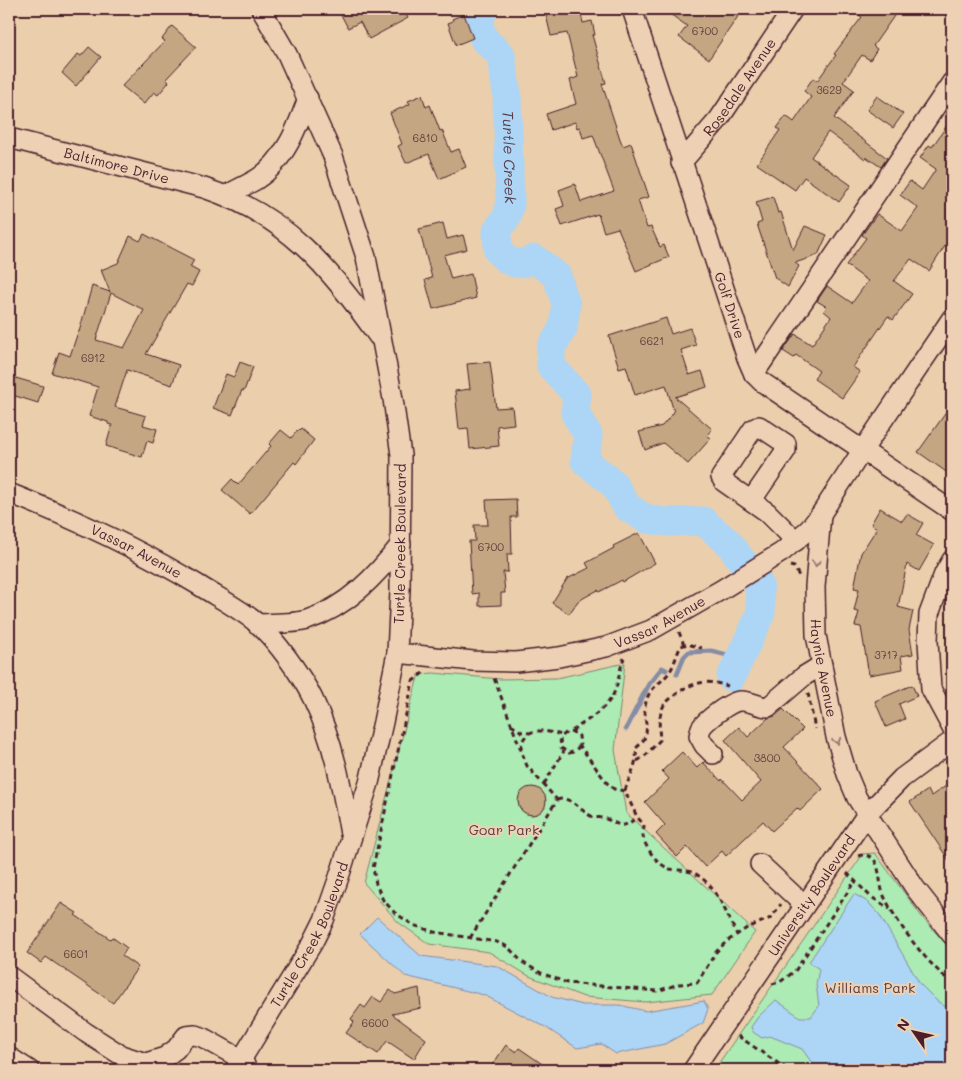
<svg xmlns="http://www.w3.org/2000/svg" width="961" height="1079" viewBox="0 0 961 1079" font-family="Mali,sans-serif">
<rect width="100%" height="100%" fill="#ebcfac"/>
<filter id="ink" filterUnits="userSpaceOnUse"><feTurbulence type="fractalNoise" baseFrequency=".02" numOctaves="2"/><feDisplacementMap in="SourceGraphic" scale="10" xChannelSelector="R" yChannelSelector="G"/><feConvolveMatrix kernelMatrix="1 2 1 2 8 2 1 2 1" color-interpolation-filters="sRGB"/></filter>
<g filter="url(#ink)">
<path fill="#acebb3" stroke="#7b856f" d="M625,663L615,750L626,813L755,932L712,995L646,1002L584,997L529,976L489,952L429,944L398,922L364,883L418,677L422,674L433,673L500,679L557,678Z
M875,853L922,917L952,951V1070H714L863,854Z"/>
<path fill="#acd5f6" stroke="#858ca5" d="M854,894L868,902L879,914L920,984L937,1001L952,1011V1070H817L802,1049L770,1036L762,1038L753,1032L751,1027L758,1017L776,1000L800,1017H811L819,1006L816,984L819,969L809,962Z
M377,917L421,956L497,966L552,997L583,1005H619L646,1011L704,1001L708,1009L703,1023L665,1044L616,1054L601,1044L577,1048L545,1027L484,995L405,976L360,934Z"/>
<g fill="none" stroke-linecap="round" stroke-linejoin="round">
<path stroke="#858ca5" stroke-width="5" d="M677,674L684,657L689,652L711,651L740,658
M626,729L649,684L662,668L666,670"/>
<path stroke="#acd5f6" stroke-width="29" id="s1" d="M481,9L483,11L478,23L484,39L501,55L507,93L510,204L507,217L497,230L498,251C511,266 518,265 535,259L557,276L566,305L563,328L551,348V366L577,395L575,413L588,435L585,461L613,483L627,507L647,519L667,522L703,521L729,543L759,584L761,613L731,677"/>
</g>
<path fill="#c4a782" stroke="#4a1f2b" fill-rule="evenodd" d="M338,9H403L408,18L369,39L360,22L348,28Z
M569,9H580L583,23L592,21L595,35H592L606,83L602,84L620,139L623,146L631,143L649,197L638,200L647,228L651,227L660,247L664,245L669,257L636,271L618,228L604,232L598,214L562,226L556,209L564,206L559,190L575,184L581,202L614,191L593,135L583,138L580,127L577,128L575,122L551,130L546,114L576,104L570,80L578,77L567,33L551,36L546,15Z
M663,9H743L709,59L679,37L687,26Z
M850,9H883L894,16L873,46L877,49L870,60L862,55L843,82L854,90L834,118L887,158L881,167L866,157L865,159L828,132L811,157L851,185L839,202L804,177L795,190L757,164L780,130L777,128L786,116L794,122L811,97L804,91L813,78L817,81L836,55L834,54L862,17Z
M464,14L473,38L456,45L448,23L453,21L452,19Z
M172,26L196,47L166,79L169,82L158,95L154,92L144,104L122,86L165,41L162,39Z
M89,47L101,57L76,86L62,73L78,54L81,56Z
M422,95L426,107L430,105L440,131L442,130L451,152L459,149L466,167L439,179L429,154L406,163L398,146L402,144L390,113L410,104L408,101Z
M877,96L903,114L893,128L867,110Z
M952,118V235L929,271L911,259L894,281L912,294L893,320L888,316L853,367L860,372L842,398L814,379L819,371L796,355L794,358L783,351L795,334L812,345L831,317L824,311L827,307L817,301L827,286L852,303L868,281L846,265L866,238L862,235L877,214L902,231L918,208L900,195L910,181L922,190L936,169L920,158L929,145L932,147Z
M773,197L778,213L781,212L793,250L805,226L827,235L818,255L795,263L799,266L788,287L775,278L757,224L762,222L756,202Z
M443,223L447,239L463,235L467,249L444,255L451,279L471,274L476,298L433,309L425,280L432,278L419,229Z
M144,234L194,260L190,267L199,272L192,286L187,284L146,354L179,365L172,385L127,370L115,407L146,416L143,425L157,429L153,443L147,441L142,457L106,446L112,425L108,424V422L89,416L98,387L52,373L59,352L70,356L78,332H79L92,286L110,292L101,270L118,263L130,236L140,241ZM111,293L144,310L124,348L96,340Z
M666,318L671,334L690,328L696,345L681,350L689,375L702,371L707,387L675,397L712,429L707,435L711,438L688,464L663,443L645,450L639,432L662,426L674,412L666,385L635,395L626,366L619,368L609,336Z
M240,362L253,367L244,391L242,390L232,415L213,408L226,374L234,377Z
M490,362L496,408L512,407L514,424L497,426L499,446L470,449L468,428L459,429L455,391L470,389L467,364Z
M9,376L43,386L38,403L9,394Z
M952,404V476L918,452Z
M301,429L314,440L296,464L294,462L250,514L222,490L232,479L238,485L271,446L269,444L281,430L291,438L298,430L299,431Z
M516,499L517,517H511L512,554H507L508,572H503L505,593H501V605L479,606V593L472,594L469,541H475L474,525H488L486,500Z
M880,508L902,521L907,514L923,523L916,535L934,545L919,571L907,564L898,607L913,611L909,630L913,654L901,656L903,669L869,675L861,627L855,626L859,612L854,611L859,589L854,588L861,553L877,528L871,524Z
M639,533L655,563L623,582L622,580L599,592L598,590L578,601L569,614L552,603L567,579L589,568L586,563L614,548L613,546Z
M912,685L917,696L899,704L905,719L886,727L875,701Z
M783,709L803,729L784,747L823,789L800,811L797,808L772,831L763,821L726,856L722,851L705,867L687,847L677,857L656,834L665,825L645,802L669,779L662,771L682,752L697,768L703,762L721,781L722,779L742,800L761,782L725,740L739,727L748,737L768,718L775,716Z
M952,782V865L910,802L928,790L931,796Z
M518 801a14 14 0 1 1 28 0a14 14 0 1 1-28 0Z
M61,903L77,913L75,915L110,939L112,937L127,948L122,956L138,967L113,1003L46,957L41,963L27,953Z
M419,988L421,1008L392,1014L426,1039L414,1059L387,1041L378,1054L346,1033L354,1022L351,1019L361,1005L365,1008L373,997L381,1002L390,990L395,994Z
M506,1045L516,1052L519,1048L551,1070H489Z"/>
<g fill="none" stroke-linecap="round" stroke-linejoin="round">
<defs>
<g id="minor">
<path id="s2" d="M632,9L747,358L754,374L762,382L952,511"/>
<path id="s3" d="M9,138L204,188C286,215 330,268 378,336"/>
<path id="s4" d="M681,163L719,119L793,9"/>
<path d="M226,195C236,190 247,185 257,179C285,161 297,128 308,98"/>
<path d="M754,374L952,82"/>
<path id="s5" d="M9,493C75,519 139,549 200,586C219,598 240,609 257,623C276,640 302,676 313,699C334,742 342,788 350,834"/>
<path d="M751,501L786,450V444L759,426L753,429L721,477L724,482L767,512L796,541"/>
<path id="s6" d="M821,514L815,587L816,635L836,737L847,774L857,798L867,814L915,888L952,935"/>
<path d="M952,560L944,574L929,614L928,641L931,689L952,728"/>
<path d="M257,624C270,623 295,624 307,620C347,607 376,576 401,544"/>
<path id="s7" d="M397,653L473,661L516,662L559,657L606,647L651,630L721,590L782,552L809,529L821,514L862,451L952,318"/>
<path d="M713,754L704,745L699,736C700,733 700,731 701,728C706,720 731,701 740,701C750,700 758,707 768,707L804,676L822,665"/>
<path d="M760,864L804,905"/>
<path d="M9,976L85,1032L121,1055L146,1063L165,1057L176,1049L186,1036L195,1035L202,1037L243,1060L247,1070"/>
<path d="M9,1057L29,1070"/>
<path id="s8" d="M235,1070L312,944L324,920L339,877L369,783L383,722L397,653L400,591L401,455L393,399L366,257L333,156L287,54L261,9"/>
<path id="s9" d="M693,1070L867,814L902,778L952,741"/>
</g>
</defs>
<use href="#minor" stroke="#4a1f2b" stroke-width="22"/>
<path stroke="#4a1f2b" stroke-width="3" stroke-dasharray="5 4" stroke-linecap="butt" d="M790,566L794,567L799,576
M679,632L684,645
M423,673L413,681L373,868L376,884L383,900L395,913L413,925L434,932L497,942L508,947L522,962L541,973L567,983L657,991L679,984L697,983L716,952L726,942L747,928L771,918L781,904
M808,693L815,729
M511,725L522,732L530,733
M572,731C588,719 609,709 616,688C619,678 620,668 624,658
M580,746L573,752L569,753L561,748L560,738L567,732L576,733L579,736L580,746L607,783L614,789L625,791L637,817L644,825C644,828 643,833 643,836C645,848 658,865 670,869C679,871 690,869 699,876C718,889 727,915 737,935
M521,749C523,724 546,731 562,735
M637,761L644,757L660,740C659,729 658,716 664,705C668,700 674,696 679,692C695,681 709,680 728,686
M544,784L564,751
M625,791C629,775 638,766 636,748C655,733 641,721 646,702C649,688 660,684 668,674C674,667 676,655 681,646L687,644L702,648
M557,800C571,794 582,814 594,817C598,818 602,817 606,819C621,825 622,830 637,817
M858,856C864,854 871,855 875,861C881,872 879,887 885,898C899,927 927,963 952,983
M847,873L870,896L890,909
M470,938L557,800L527,766L494,678
M772,984L780,982L795,971L855,881
M738,1036L788,1070"/>
<use href="#minor" stroke="#eed1b5" stroke-width="19"/>
</g>
<defs><path id="oneway-chevron" d="M-2-3.5L2.5 0L-2 3.5" fill="none" stroke-width="1.6" stroke-linecap="round" stroke-linejoin="round" transform="scale(1.25)"/></defs>
<g stroke="#9c7870">
<use href="#oneway-chevron" transform="translate(816 563) rotate(93)"/>
<use href="#oneway-chevron" transform="translate(837 741) rotate(75)"/>
</g>
</g>
<g text-anchor="middle" stroke-width="4" stroke-linejoin="round" paint-order="stroke">
<g font-size="11" fill="#684141">
<text x="705" y="35">6700</text>
<text x="829" y="94">3629</text>
<text x="425" y="142">6810</text>
<text x="652" y="345">6621</text>
<text x="93" y="362">6912</text>
<text x="491" y="551">6700</text>
<text x="886" y="659">3717</text>
<text x="767" y="762">3800</text>
<text x="76" y="958">6601</text>
<text x="375" y="1027">6600</text>
</g>
<g font-size="14" fill="#4a1f2b" stroke="#eed1b5">
<text dy="5" stroke="none"><textPath href="#s4" startOffset="96">Rosedale Avenue</textPath></text>
<text dy="5" stroke="none"><textPath href="#s3" startOffset="111">Baltimore Drive</textPath></text>
<text dy="5" stroke="none"><textPath href="#s2" startOffset="312">Golf Drive</textPath></text>
<text dy="5" stroke="none"><textPath href="#s8" startOffset="561">Turtle Creek Boulevard</textPath></text>
<text dy="5" stroke="none"><textPath href="#s5" startOffset="140">Vassar Avenue</textPath></text>
<text dy="5" stroke="none"><textPath href="#s7" startOffset="270">Vassar Avenue</textPath></text>
<text dy="5" stroke="none"><textPath href="#s6" startOffset="155">Haynie Avenue</textPath></text>
<text dy="5" stroke="none"><textPath href="#s9" startOffset="211">University Boulevard</textPath></text>
<text dy="5" stroke="none"><textPath href="#s8" startOffset="155">Turtle Creek Boulevard</textPath></text>
</g>
<g font-size="14" fill="#593e3f" stroke="#eed1b5">
<text x="504" y="835">Goar Park</text>
<text x="870" y="993">Williams Park</text>
</g>
<g font-size="15" font-style="italic" fill="#593a49" stroke="#eed1b5">
<text dy="5" stroke="none"><textPath href="#s1" startOffset="159">Turtle Creek</textPath></text>
</g>
</g>
<rect width="961" height="1079" fill="none" stroke="#eed1b5" stroke-width="30"/>
<rect x="15" y="15" width="931" height="1049" fill="none" stroke="#4a1f2b" stroke-width="2" filter="url(#ink)"/>
<g transform="translate(914 1032) rotate(304)" stroke="#eed1b5" stroke-width="4" paint-order="stroke">
<path d="M0-4L9 19L0 12L-9 19Z" fill="#4a1f2b"/>
<text y="-8" font-size="14" font-weight="bold" text-anchor="middle" fill="#4a1f2b">N</text>
</g>
</svg>
